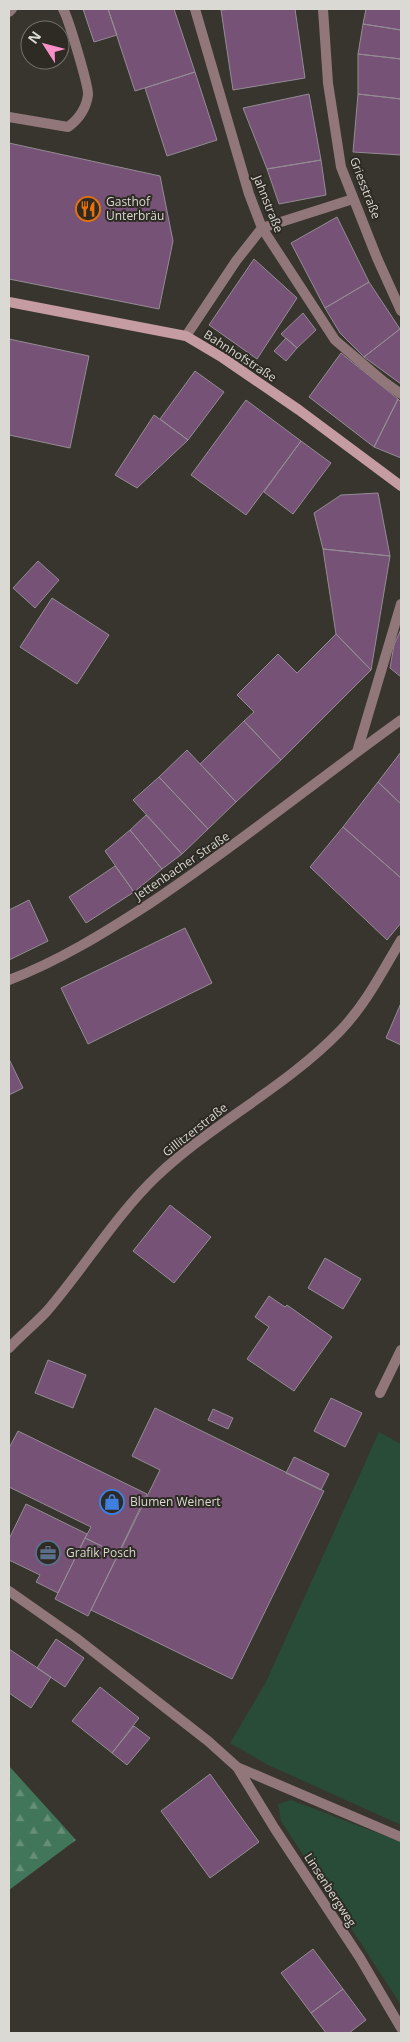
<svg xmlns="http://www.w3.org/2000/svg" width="410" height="2042" viewBox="0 0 410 2042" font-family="'Open Sans',sans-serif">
<defs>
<pattern id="forest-firs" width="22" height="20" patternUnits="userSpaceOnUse" patternTransform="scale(1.25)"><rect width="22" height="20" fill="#42765a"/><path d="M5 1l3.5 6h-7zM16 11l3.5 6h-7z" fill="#668f78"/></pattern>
</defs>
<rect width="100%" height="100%" fill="#37352d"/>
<path fill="#284c38" d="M379,1432L401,1444V1825L268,1765L230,1743L266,1682Z
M291,1800L401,1842V2005L281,1821L278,1804Z"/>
<path fill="url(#forest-firs)" d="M9,1766L76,1840L9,1890Z"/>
<path fill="#765276" stroke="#948c94" d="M83,9H108L117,35L94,42Z
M108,9H174L195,72L135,91Z
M232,9H295L305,78L233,90L221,10Z
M366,9H401V30L363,24Z
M363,24L401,30V59L358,54Z
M358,54L401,59V99L358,94Z
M195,72L217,140L167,156L145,88Z
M309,94L321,160L267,169L243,108Z
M358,94L401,99V155L353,152Z
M9,143L160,176L173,241L159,309L9,279Z
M321,160L326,195L279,204L267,169Z
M337,217L369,282L325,308L291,243Z
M254,259L297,298L257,359L209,325Z
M369,282L400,329L364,357L340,333L325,308Z
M303,313L316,330L297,348L281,334Z
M400,329L401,331V384L364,357Z
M286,338L297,348L286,361L274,351Z
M9,339L89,356L70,448L9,435Z
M341,353L398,399L374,447L309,397Z
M195,371L224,392L188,440L160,419Z
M398,399L401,402V458L374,447Z
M246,400L301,441L246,515L191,475Z
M154,415L188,440L137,488L115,475Z
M301,441L331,463L293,514L264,492Z
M378,493L390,556L323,549L314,513L341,495Z
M323,549L390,556L371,670L336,634Z
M38,561L59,580L35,608L13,588Z
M52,598L109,635L77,684L20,647Z
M401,629V677L390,668L394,645Z
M336,634L371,670L281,760L244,721L254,712L237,695L278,654L297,673Z
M244,721L281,760L236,802L200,764Z
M187,750L236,802L208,829L159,777Z
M401,752V804L378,782Z
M159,777L208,829L182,854L133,800Z
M378,782L401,804V878L343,827Z
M146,815L182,854L162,869L130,830Z
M343,827L401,878V923L387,940L310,867Z
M130,830L162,869L134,892L105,851Z
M115,866L134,892L86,923L69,897Z
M29,900L48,941L9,960V910Z
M185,928L212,983L88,1044L61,988Z
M401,1003V1045L386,1038Z
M9,1059L23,1088L9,1095Z
M170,1205L211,1237L174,1283L133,1251Z
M325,1258L361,1279L343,1309L308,1288Z
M269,1296L285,1307L287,1305L332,1337L294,1391L247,1359L269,1327L255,1317Z
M48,1360L86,1375L73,1408L35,1393Z
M331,1398L362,1413L345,1447L314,1431Z
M155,1408L324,1491L232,1679L91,1610L160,1470L132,1456Z
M213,1409L233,1418L228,1429L208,1420Z
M18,1431L147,1494L118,1554L85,1538L91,1527L9,1487V1448Z
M294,1457L329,1474L321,1490L286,1473Z
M26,1504L87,1534L58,1593L36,1582L40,1575L9,1560V1539Z
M85,1538L118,1554L88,1616L55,1599Z
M56,1639L84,1658L65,1687L37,1668Z
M9,1649L51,1677L31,1708L9,1693Z
M100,1687L139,1718L112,1753L72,1721Z
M134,1726L150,1738L127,1765L112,1753Z
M210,1774L259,1842L210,1878L161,1811Z
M313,1949L343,1989L311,2013L281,1973Z
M343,1989L366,2020L349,2033H326L311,2013Z"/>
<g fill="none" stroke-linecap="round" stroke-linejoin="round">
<path stroke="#91777a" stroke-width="10" d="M9,117L68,127C79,119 86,109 88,95C89,87 68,17 63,9
M380,1393L401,1350"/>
<path stroke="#91777a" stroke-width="10" d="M195,9L249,194L262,228L335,340L383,381L401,394
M323,9L328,83L341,167L377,258L401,311
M9,12L12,9
M186,336L236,261L262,228L353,199
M357,752L401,604
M9,980C59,961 104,933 149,904C236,846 316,781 401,720
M9,1348C21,1335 35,1324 47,1311C85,1267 115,1216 157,1176C213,1123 286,1087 340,1031C366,1004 382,972 401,940
M9,1591L76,1638L208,1741L237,1767L275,1829L360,1958L401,2028
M237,1767L401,1837"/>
<path stroke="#c59ca1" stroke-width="10" d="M9,302L186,336L223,358L299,410L401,486"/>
</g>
<defs>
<symbol id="restaurant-ring" viewBox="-11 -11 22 22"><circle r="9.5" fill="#2d2b23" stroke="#e8710a" stroke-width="1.5"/><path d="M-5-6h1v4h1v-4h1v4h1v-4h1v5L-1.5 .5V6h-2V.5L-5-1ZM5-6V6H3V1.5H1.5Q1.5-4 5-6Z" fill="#e8710a"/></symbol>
<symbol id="shop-ring" viewBox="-11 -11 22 22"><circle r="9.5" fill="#2d2b23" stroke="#3f7fe0" stroke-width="1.5"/><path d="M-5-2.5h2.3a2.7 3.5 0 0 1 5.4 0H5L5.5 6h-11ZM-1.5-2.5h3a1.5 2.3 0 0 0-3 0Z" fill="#3f7fe0"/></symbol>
<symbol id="office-ring" viewBox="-11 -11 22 22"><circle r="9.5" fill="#2d2b23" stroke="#5c6f8a" stroke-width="1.5"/><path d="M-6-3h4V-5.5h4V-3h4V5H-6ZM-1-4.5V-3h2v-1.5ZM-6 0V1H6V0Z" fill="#5c6f8a"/></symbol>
</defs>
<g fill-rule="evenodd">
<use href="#restaurant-ring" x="74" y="195" width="28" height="28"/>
<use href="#shop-ring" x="98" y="1488" width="28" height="28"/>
<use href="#office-ring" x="34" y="1539" width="28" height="28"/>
</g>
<g text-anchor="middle" stroke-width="4" stroke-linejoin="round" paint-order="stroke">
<g font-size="12" fill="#dad9d4" stroke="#2d2b23">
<text transform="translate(365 188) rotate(69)" y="4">Griesstraße</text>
<text transform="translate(268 204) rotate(68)" y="4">Jahnstraße</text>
<text transform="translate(240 356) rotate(33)" y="4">Bahnhofstraße</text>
<text transform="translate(182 866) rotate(-34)" y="4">Jettenbacher Straße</text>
<text transform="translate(195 1130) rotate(-38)" y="4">Gillitzerstraße</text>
<text transform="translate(330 1890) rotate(57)" y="4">Linsenbergweg</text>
</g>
<g font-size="12" fill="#dad9d4" stroke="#2d2b23" text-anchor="start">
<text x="106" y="206">Gasthof<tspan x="106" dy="14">Unterbräu</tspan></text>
<text x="130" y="1506">Blumen Weinert</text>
<text x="66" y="1557">Grafik Posch</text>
</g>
</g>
<rect width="410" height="2042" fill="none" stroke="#dad9d4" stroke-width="20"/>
<g transform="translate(45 45) rotate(306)"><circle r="24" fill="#2d2b23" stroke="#72716a"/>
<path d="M0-4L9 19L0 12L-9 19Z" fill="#f98fc8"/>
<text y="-8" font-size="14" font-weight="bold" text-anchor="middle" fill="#dad9d4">N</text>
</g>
</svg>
